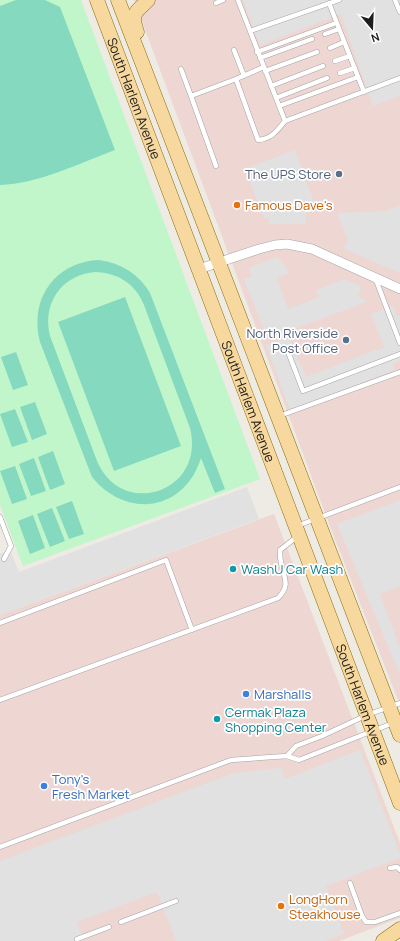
<svg xmlns="http://www.w3.org/2000/svg" width="400" height="941" viewBox="0 0 400 941" font-family="Manrope,sans-serif">
<rect width="100%" height="100%" fill="#edebe3"/>
<path fill="#eed6d3" d="M134,0H400V705L331,529Z
M274,514L400,843V918L339,941H0V615Z"/>
<path fill="#c1f6ca" d="M0,0H81L260,479L23,566L0,505Z"/>
<path fill="#84d9bf" fill-rule="evenodd" d="M16,0H45L60,7L115,150C80,163 38,184 0,185V6Z
M99,260C121,263 139,274 150,293L225,489L215,493L201,458C184,512 126,519 92,477L40,342C29,300 54,262 99,260ZM95,272C118,273 135,283 144,305L190,428C206,492 122,520 97,461L50,336C42,304 61,275 95,272Z
M125,297L181,446L114,471L58,322Z
M16,352L28,385L13,390L1,357Z
M35,402L47,434L32,440L20,407Z
M15,409L28,442L12,447L0,414Z
M53,451L65,484L50,490L38,457Z
M34,458L46,491L31,496L19,464Z
M15,466L27,499L12,504L0,471Z
M72,501L84,534L69,539L56,507Z
M52,508L65,541L50,547L37,514Z
M33,515L45,548L30,554L18,521Z"/>
<path fill="#e1e1e1" d="M243,0H400V96L373,106L341,14L260,45Z
M295,150L313,199L306,215V224H269V217L264,218L245,169Z
M400,205V273L344,249L348,240L337,213L386,211Z
M277,257L290,273L277,278L288,309L319,297L316,290L345,279L362,287L358,296L367,302L275,336L272,329L265,332L244,279L252,276L249,268Z
M394,306L397,317L400,315V361L393,364L395,370L290,410L266,345L289,337L306,377L384,347L371,314Z
M247,487L259,519L0,615V554L10,550L19,572Z
M400,500V586L380,594L400,648V675L337,524Z
M360,750L400,854V858L326,886L344,934L326,941H176L157,892L77,922L84,941H0V861L234,773L281,768L285,779Z"/>
<g fill="none" stroke-linecap="round" stroke-linejoin="round">
<defs>
<path id="service" d="M238,0L285,121L400,78
M395,0L400,12
M216,3L223,0
M329,3L364,92
M250,31L339,0
M325,34L339,29
M330,48L344,42
M234,50L244,76
M257,52L336,23
M260,58L312,39
M335,61L350,56
M181,69L191,96
M265,71L317,52
M340,73L355,68
M236,79L264,67
M271,86L323,66
M276,98L327,78
M279,106L358,77
M216,166L191,96L236,79L258,140C271,139 277,131 285,121
M376,280L400,343
M287,349L303,391L400,354
M279,416L400,372
M0,517L11,546L4,559
M297,526L400,487
M0,623L166,560L192,630
M0,700L278,598C291,585 284,578 281,563C280,558 280,554 280,550L298,536
M287,756L296,746L322,736L367,715L400,703
M0,847L231,760L287,756L299,760L393,723
M390,868L397,867L400,870
M350,883L362,916L366,922H375L400,913
M121,922L176,901
M77,939L109,927"/>
<path id="minor" d="M199,269L259,249L275,245L287,244L312,249L400,289"/>
<g id="primary">
<path id="s1" d="M97,0L400,803"/>
<path d="M118,0L400,735"/>
<path d="M137,32C130,12 136,13 148,0"/>
<path d="M383,941L400,929"/>
</g>
</defs>
<use href="#service" stroke="#a4a4a4" stroke-width="5.5"/>
<use href="#minor" stroke="#a4a4a4" stroke-width="10"/>
<use href="#primary" stroke="#8e6c08" stroke-width="15"/>
<use href="#service" stroke="#fff" stroke-width="4.5"/>
<use href="#minor" stroke="#fff" stroke-width="9"/>
<use href="#primary" stroke="#f7d89f" stroke-width="14"/>
</g>
<g fill="#5c6f8a" stroke="#fff" stroke-width="1.5">
<circle cx="339" cy="174" r="4"/>
<circle cx="346" cy="340" r="4"/>
</g>
<g fill="#e8710a" stroke="#fff" stroke-width="1.5">
<circle cx="237" cy="205" r="4"/>
<circle cx="281" cy="906" r="4"/>
</g>
<g fill="#0f9aa8" stroke="#fff" stroke-width="1.5">
<circle cx="233" cy="569" r="4"/>
<circle cx="217" cy="719" r="4"/>
</g>
<g fill="#3f7fe0" stroke="#fff" stroke-width="1.5">
<circle cx="246" cy="694" r="4"/>
<circle cx="44" cy="786" r="4"/>
</g>
<g text-anchor="middle" stroke-width="3.5" stroke-linejoin="round" paint-order="stroke">
<g font-size="13" fill="#1d1d1d" stroke="#fff">
<text dy="5" stroke="none"><textPath href="#s1" startOffset="105">South Harlem Avenue</textPath></text>
<text dy="5" stroke="none"><textPath href="#s1" startOffset="429">South Harlem Avenue</textPath></text>
<text dy="5" stroke="none"><textPath href="#s1" startOffset="753">South Harlem Avenue</textPath></text>
</g>
<g font-size="13" fill="#4e5e75" stroke="#fff" text-anchor="end">
<text x="331" y="179">The UPS Store</text>
<text x="338" y="338">North Riverside<tspan x="338" dy="15">Post Office</tspan></text>
</g>
<g font-size="13" fill="#c56008" stroke="#fff" text-anchor="start">
<text x="245" y="210">Famous Dave's</text>
<text x="289" y="904">LongHorn<tspan x="289" dy="15">Steakhouse</tspan></text>
</g>
<g font-size="13" fill="#0d838f" stroke="#fff" text-anchor="start">
<text x="241" y="574">WashU Car Wash</text>
<text x="225" y="717">Cermak Plaza<tspan x="225" dy="15">Shopping Center</tspan></text>
</g>
<g font-size="13" fill="#366cbe" stroke="#fff" text-anchor="start">
<text x="254" y="699">Marshalls</text>
<text x="52" y="784">Tony's<tspan x="52" dy="15">Fresh Market</tspan></text>
</g>
</g>
<g transform="translate(372 28) rotate(161)" stroke="#ffffff" stroke-width="3" paint-order="stroke">
<path d="M0-3L7 15L0 10L-7 15Z" fill="#1d1d1d"/>
<text y="-6" font-size="11" font-weight="bold" text-anchor="middle" fill="#1d1d1d">N</text>
</g>
</svg>
